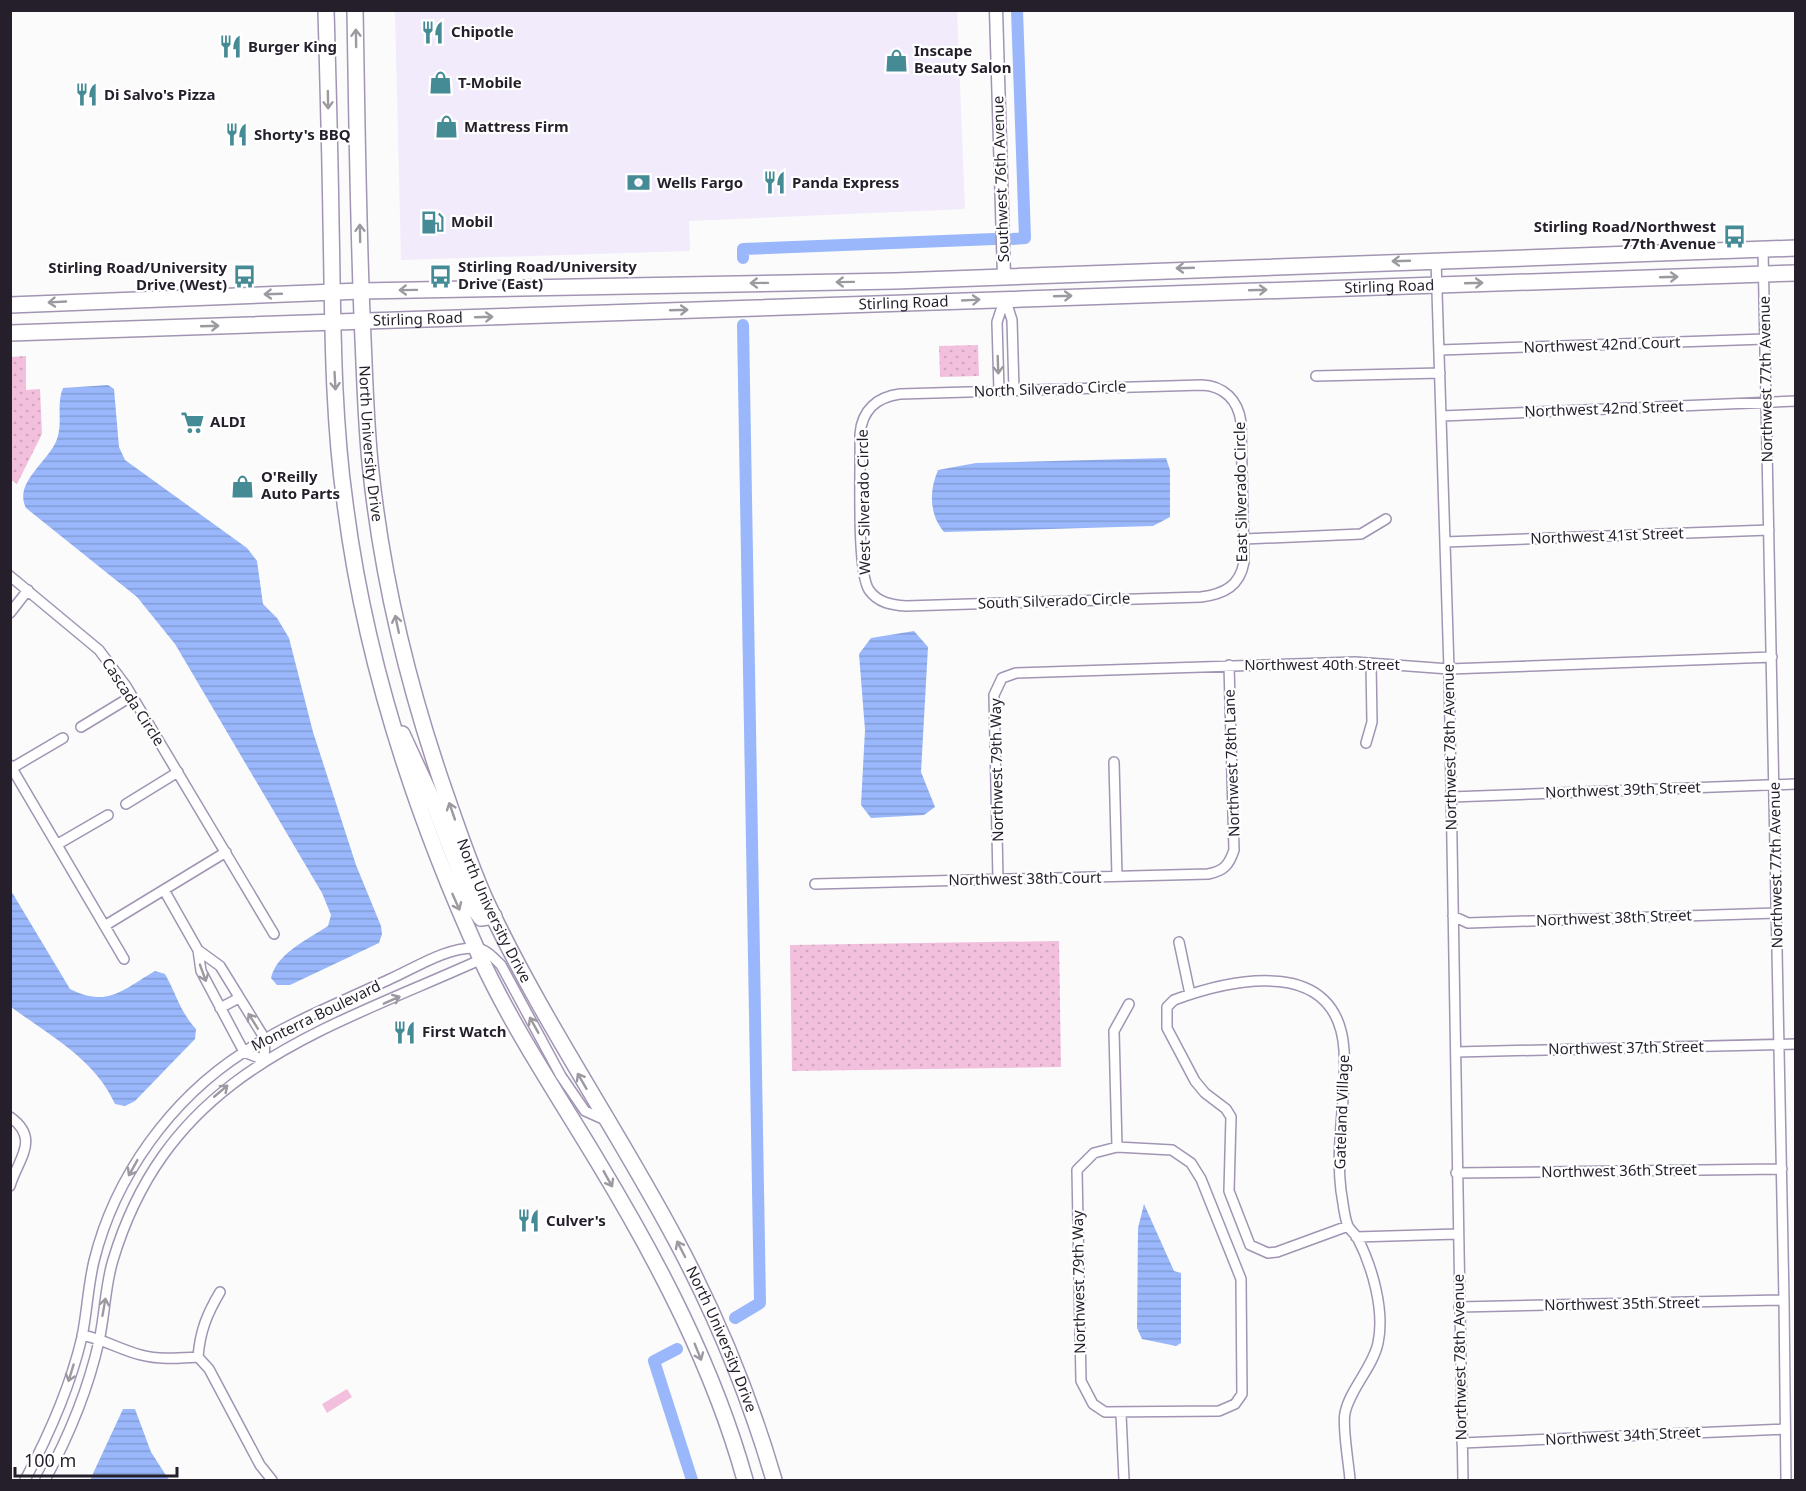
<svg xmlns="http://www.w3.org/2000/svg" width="1806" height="1491" viewBox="0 0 1806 1491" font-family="'Noto Sans',sans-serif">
<defs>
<pattern id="grass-dots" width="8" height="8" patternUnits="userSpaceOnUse" patternTransform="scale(1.5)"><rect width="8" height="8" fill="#f2c0dd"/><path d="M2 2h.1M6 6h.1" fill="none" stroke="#cfa5be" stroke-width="1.8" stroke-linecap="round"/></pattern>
<pattern id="water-rules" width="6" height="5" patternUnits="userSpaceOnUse" patternTransform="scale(1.5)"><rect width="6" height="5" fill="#99b7fa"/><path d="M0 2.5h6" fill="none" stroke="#849dd6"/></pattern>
</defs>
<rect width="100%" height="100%" fill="#fbfbfb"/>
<path fill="#f1ebfb" d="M395,11H957L965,209L689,221L690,251L401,260Z"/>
<path fill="url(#grass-dots)" d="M978,345L979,376L940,377L939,346Z
M26,356V390L40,389L42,434L17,484L10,479L11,357Z
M1059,941L1061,1067L792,1071L790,945Z"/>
<path fill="#f2c0dd" d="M347,1389L352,1397L327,1413L322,1404Z"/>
<path fill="url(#water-rules)" d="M108,385L114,389L119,447L125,460L247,548L257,561L263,604L277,618L289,638L313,732L356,865L381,926L382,934L379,943L290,985H277L271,978C277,953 307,940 328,926L331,915L322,893L175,644L137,597L26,508C13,482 49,462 57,439C63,423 56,404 63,388Z
M1166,458L1170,470V517L1153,526L944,532C929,514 929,491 938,470L976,463Z
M914,631L928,647L921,772L935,807L924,815L871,818L861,805L865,730L859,654L871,638Z
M10,889L70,989C108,1008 122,990 155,971L165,974C177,995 179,1010 196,1029L195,1039L135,1101L125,1106L115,1104C95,1059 49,1035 11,1007Z
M1144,1204L1174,1271L1181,1273V1343L1176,1346L1142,1339L1137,1328L1138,1228Z
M123,1409H135L151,1452L169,1480H90Z"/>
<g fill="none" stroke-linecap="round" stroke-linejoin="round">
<path stroke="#99b7fa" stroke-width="12" d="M1013,239L1025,238L1017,10
M743,258V249L994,239
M735,1318L760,1303L743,325
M677,1349L654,1361L692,1480"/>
<defs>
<path id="minor" d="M1763,249L1784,1300L1786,1480
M1436,260L1449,669L1463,1480
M1005,298L1012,320L1014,390
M1440,350L1765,339
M1316,376L1440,373
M1202,385C1224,386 1238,400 1241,422L1244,562C1240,586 1224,594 1201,597L906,606C892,605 878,603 869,590C856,571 861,463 860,434C862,410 877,397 900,394Z
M999,391L997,322L1005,298
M1442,416L1796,401
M1244,539L1361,534L1386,519
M1445,542L1769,530
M10,576L99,650L126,686L274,934
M10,613L28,590
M81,727L132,696
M1366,743L1372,722L1371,663
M1114,762L1117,876
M10,765L124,959
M12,768L63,738
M1451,797L1796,784
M126,804L178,772
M58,844L108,815
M998,879L994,695L1002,678L1016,673L1355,662L1449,669L1772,657
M815,884L1208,874C1224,871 1229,865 1234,850L1229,665
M164,890L198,950L201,971L244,1052L264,1060L265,1039L220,966L198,950
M1453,916L1468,923L1776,913
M106,925L226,852
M1179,942L1190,994
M220,1008L239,998
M1456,1052L1796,1044
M10,1117C41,1139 18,1159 10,1186
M1117,1147L1172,1150L1191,1163L1201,1179L1241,1279L1242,1394L1235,1404L1219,1411L1105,1412L1093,1404L1081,1381L1077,1170L1094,1153Z
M1117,1147L1114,1031L1129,1004
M1456,1173L1782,1169
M1348,1226L1277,1252L1268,1253L1250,1245L1229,1191L1231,1117L1226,1109L1205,1093L1195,1081L1167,1028V1007L1174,1000C1234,978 1338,956 1344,1050C1347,1097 1335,1142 1341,1191C1343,1201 1344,1217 1348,1226C1350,1230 1354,1233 1357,1237C1372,1266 1385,1310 1378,1343C1373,1367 1350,1389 1345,1413C1342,1426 1349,1465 1350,1480
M1356,1237L1457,1234
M1459,1307L1784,1300
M82,1335C103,1339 121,1350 141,1355C160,1360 179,1358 198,1357
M198,1357L209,1369L260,1465L272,1480
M198,1357C200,1331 207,1314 220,1292
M1121,1414L1124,1480
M1462,1443L1783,1429
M25,1480C49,1435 70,1388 82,1337C87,1312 88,1286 94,1261C115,1176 171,1099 244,1052C289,1022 342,1002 390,979C415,968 447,947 475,948C485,948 494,958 501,965L561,1076L585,1111L605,1120
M45,1480C69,1436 88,1390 99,1341C105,1314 105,1286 113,1260C170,1071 320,1032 482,959"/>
<path id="tertiary" d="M996,10L1004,276"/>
<g id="primary">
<path d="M326,10C328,81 330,151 331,222C333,315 332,410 345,503C365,661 415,814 481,959C514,1030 558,1095 598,1162C658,1261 714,1368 745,1480"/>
<path id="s1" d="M355,10C357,120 358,230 363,339C365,383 366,428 371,472C383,583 410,693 447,798C459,833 471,868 486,901C541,1019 616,1127 677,1242C717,1317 750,1398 774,1480"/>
<path d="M10,305L361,291L895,281L1796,248"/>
<path id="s2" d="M10,333L1796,273"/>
<path d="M402,734L432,799L473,907L481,918L494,916"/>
</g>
</defs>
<use href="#minor" stroke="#a195b3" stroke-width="12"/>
<use href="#tertiary" stroke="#a195b3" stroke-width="15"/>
<use href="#primary" stroke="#a195b3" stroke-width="18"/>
<use href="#minor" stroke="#fff" stroke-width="9"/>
<use href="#tertiary" stroke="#fff" stroke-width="12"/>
<use href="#primary" stroke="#fff" stroke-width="15"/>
</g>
<defs><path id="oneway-shaft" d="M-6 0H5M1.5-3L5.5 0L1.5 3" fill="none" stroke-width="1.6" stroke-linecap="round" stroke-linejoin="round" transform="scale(1.5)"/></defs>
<g stroke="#9c9aa0">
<use href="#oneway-shaft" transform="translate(356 38) rotate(-91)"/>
<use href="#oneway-shaft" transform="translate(328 100) rotate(89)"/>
<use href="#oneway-shaft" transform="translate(360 233) rotate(-91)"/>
<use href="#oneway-shaft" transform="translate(1401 261) rotate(178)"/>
<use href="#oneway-shaft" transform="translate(1185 268) rotate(178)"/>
<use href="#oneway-shaft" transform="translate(1669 277) rotate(-2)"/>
<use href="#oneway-shaft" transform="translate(845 282) rotate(179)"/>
<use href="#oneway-shaft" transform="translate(759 283) rotate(179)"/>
<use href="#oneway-shaft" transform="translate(1474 283) rotate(-2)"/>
<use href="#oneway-shaft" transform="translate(408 290) rotate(179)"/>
<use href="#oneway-shaft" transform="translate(1258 290) rotate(-2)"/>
<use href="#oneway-shaft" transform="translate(273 294) rotate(178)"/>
<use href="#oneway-shaft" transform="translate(1063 296) rotate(-2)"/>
<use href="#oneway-shaft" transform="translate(971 300) rotate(-3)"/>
<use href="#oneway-shaft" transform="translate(57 302) rotate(177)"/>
<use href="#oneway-shaft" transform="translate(679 310) rotate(-2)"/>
<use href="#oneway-shaft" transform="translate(484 317) rotate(-2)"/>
<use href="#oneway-shaft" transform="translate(210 326) rotate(-2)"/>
<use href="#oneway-shaft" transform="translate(998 365) rotate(88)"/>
<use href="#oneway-shaft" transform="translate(335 381) rotate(87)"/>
<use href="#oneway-shaft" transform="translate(397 624) rotate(-102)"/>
<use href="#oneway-shaft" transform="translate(452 811) rotate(-109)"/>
<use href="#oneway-shaft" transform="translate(456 902) rotate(66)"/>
<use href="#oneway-shaft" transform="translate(203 973) rotate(70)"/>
<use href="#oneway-shaft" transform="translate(392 1000) rotate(-24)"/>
<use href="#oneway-shaft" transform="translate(253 1021) rotate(-122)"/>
<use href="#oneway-shaft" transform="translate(534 1025) rotate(-119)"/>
<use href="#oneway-shaft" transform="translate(582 1081) rotate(-120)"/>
<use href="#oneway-shaft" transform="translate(221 1091) rotate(-40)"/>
<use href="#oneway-shaft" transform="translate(133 1168) rotate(119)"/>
<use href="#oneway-shaft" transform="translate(608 1179) rotate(61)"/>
<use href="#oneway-shaft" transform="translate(681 1249) rotate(-117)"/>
<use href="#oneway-shaft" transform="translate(104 1307) rotate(-80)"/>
<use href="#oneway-shaft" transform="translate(698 1352) rotate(68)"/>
<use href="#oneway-shaft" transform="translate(71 1373) rotate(107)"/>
</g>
<defs>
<symbol id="restaurant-bare" viewBox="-9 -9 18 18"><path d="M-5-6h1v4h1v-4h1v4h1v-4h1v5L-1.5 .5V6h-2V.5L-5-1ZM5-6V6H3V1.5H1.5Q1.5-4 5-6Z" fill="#458b95" stroke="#fff" stroke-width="2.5" paint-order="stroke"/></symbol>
<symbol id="shop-bare" viewBox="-9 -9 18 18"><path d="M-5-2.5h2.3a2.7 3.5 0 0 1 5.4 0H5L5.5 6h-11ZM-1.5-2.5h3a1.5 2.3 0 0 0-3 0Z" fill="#458b95" stroke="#fff" stroke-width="2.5" paint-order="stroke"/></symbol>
<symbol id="bank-bare" viewBox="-9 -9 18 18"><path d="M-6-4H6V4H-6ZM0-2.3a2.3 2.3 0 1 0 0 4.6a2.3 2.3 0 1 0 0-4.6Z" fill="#458b95" stroke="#fff" stroke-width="2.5" paint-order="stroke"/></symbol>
<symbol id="fuel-bare" viewBox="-9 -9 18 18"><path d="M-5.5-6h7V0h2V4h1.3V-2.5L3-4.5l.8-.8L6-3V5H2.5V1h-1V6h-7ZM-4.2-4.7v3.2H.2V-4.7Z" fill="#458b95" stroke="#fff" stroke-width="2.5" paint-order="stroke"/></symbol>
<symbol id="bus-bare" viewBox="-9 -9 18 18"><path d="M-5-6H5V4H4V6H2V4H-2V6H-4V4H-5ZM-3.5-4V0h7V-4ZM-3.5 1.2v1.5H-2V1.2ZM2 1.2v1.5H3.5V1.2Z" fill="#458b95" stroke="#fff" stroke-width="2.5" paint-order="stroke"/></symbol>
<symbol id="supermarket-bare" viewBox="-9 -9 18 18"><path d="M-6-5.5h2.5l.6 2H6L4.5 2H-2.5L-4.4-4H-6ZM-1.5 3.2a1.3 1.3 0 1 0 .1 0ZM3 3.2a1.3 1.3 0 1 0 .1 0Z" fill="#458b95" stroke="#fff" stroke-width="2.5" paint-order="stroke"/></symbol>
</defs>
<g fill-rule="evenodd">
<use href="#restaurant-bare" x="416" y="16" width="33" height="33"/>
<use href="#restaurant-bare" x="214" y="30" width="33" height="33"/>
<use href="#shop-bare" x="880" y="44" width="33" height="33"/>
<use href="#shop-bare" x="424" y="66" width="33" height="33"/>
<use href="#restaurant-bare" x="70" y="78" width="33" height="33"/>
<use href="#shop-bare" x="430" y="110" width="33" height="33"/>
<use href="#restaurant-bare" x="220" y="118" width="33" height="33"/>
<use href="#bank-bare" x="622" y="166" width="33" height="33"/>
<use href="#restaurant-bare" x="758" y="166" width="33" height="33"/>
<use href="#fuel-bare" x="416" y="206" width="33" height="33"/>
<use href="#bus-bare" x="1718" y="220" width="33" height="33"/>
<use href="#bus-bare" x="424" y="260" width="33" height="33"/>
<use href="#bus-bare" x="228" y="260" width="33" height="33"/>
<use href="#supermarket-bare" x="176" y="406" width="33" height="33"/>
<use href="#shop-bare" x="226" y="470" width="33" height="33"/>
<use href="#restaurant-bare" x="388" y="1016" width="33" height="33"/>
<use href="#restaurant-bare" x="512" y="1204" width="33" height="33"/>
</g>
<g text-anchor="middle" stroke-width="4.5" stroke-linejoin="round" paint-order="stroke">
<g font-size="15" font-weight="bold" fill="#241f2b" stroke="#fff" text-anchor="start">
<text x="451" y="37">Chipotle</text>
<text x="248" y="52">Burger King</text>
<text x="914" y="56">Inscape<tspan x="914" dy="17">Beauty Salon</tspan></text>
<text x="458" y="88">T-Mobile</text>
<text x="104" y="100">Di Salvo's Pizza</text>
<text x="464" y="132">Mattress Firm</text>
<text x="254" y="140">Shorty's BBQ</text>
<text x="657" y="188">Wells Fargo</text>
<text x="792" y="188">Panda Express</text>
<text x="451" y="227">Mobil</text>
<text x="1716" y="232" text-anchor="end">Stirling Road/Northwest<tspan x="1716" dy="17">77th Avenue</tspan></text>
<text x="458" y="272">Stirling Road/University<tspan x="458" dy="17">Drive (East)</tspan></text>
<text x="227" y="273" text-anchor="end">Stirling Road/University<tspan x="227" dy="17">Drive (West)</tspan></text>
<text x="210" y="427">ALDI</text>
<text x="261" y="482">O'Reilly<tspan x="261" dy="17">Auto Parts</tspan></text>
<text x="422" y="1037">First Watch</text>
<text x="546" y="1226">Culver's</text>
</g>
<g font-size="15" fill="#241f2b" stroke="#fff">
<text transform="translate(1001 179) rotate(-92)" y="5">Southwest 76th Avenue</text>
<text dy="5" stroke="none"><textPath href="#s2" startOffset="1380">Stirling Road</textPath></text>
<text dy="5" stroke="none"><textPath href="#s2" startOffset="894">Stirling Road</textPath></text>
<text dy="5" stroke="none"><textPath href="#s2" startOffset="408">Stirling Road</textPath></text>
<text transform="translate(1602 345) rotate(-2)" y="5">Northwest 42nd Court</text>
<text transform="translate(1766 379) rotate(-91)" y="5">Northwest 77th Avenue</text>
<text transform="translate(1050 389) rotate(-2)" y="5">North Silverado Circle</text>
<text transform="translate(1604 409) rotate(-2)" y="5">Northwest 42nd Street</text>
<text dy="5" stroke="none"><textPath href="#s1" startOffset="434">North University Drive</textPath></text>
<text transform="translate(1241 492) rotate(-91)" y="5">East Silverado Circle</text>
<text transform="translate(864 502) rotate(-91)" y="5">West Silverado Circle</text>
<text transform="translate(1607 536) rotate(-2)" y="5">Northwest 41st Street</text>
<text transform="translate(1054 601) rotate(-2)" y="5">South Silverado Circle</text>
<text x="1322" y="670">Northwest 40th Street</text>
<text transform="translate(133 702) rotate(57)" y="5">Cascada Circle</text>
<text transform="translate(1450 747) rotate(-91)" y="5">Northwest 78th Avenue</text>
<text transform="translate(1232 763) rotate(-92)" y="5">Northwest 78th Lane</text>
<text transform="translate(997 770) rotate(-91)" y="5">Northwest 79th Way</text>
<text transform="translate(1623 790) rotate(-2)" y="5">Northwest 39th Street</text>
<text transform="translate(1776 865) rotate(-91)" y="5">Northwest 77th Avenue</text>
<text transform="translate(1025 879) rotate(-1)" y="5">Northwest 38th Court</text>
<text dy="5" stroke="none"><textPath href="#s1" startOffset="920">North University Drive</textPath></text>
<text transform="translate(1614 918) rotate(-2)" y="5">Northwest 38th Street</text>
<text transform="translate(316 1016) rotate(-26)" y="5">Monterra Boulevard</text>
<text transform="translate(1626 1048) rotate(-1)" y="5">Northwest 37th Street</text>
<text transform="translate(1342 1112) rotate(-88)" y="5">Gateland Village</text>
<text transform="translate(1619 1171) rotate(-1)" y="5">Northwest 36th Street</text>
<text transform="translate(1079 1282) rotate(-91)" y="5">Northwest 79th Way</text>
<text transform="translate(1622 1304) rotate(-1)" y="5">Northwest 35th Street</text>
<text dy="5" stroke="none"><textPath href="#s1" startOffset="1406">North University Drive</textPath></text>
<text transform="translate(1460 1357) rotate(-91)" y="5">Northwest 78th Avenue</text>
<text transform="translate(1623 1436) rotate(-3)" y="5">Northwest 34th Street</text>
</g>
</g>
<rect width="1806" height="1491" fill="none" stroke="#241f2b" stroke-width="24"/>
<path d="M15 1467v9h162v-9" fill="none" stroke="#241f2b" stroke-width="3"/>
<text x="24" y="1467" font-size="18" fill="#241f2b" stroke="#ffffff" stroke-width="4.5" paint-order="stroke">100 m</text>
</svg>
